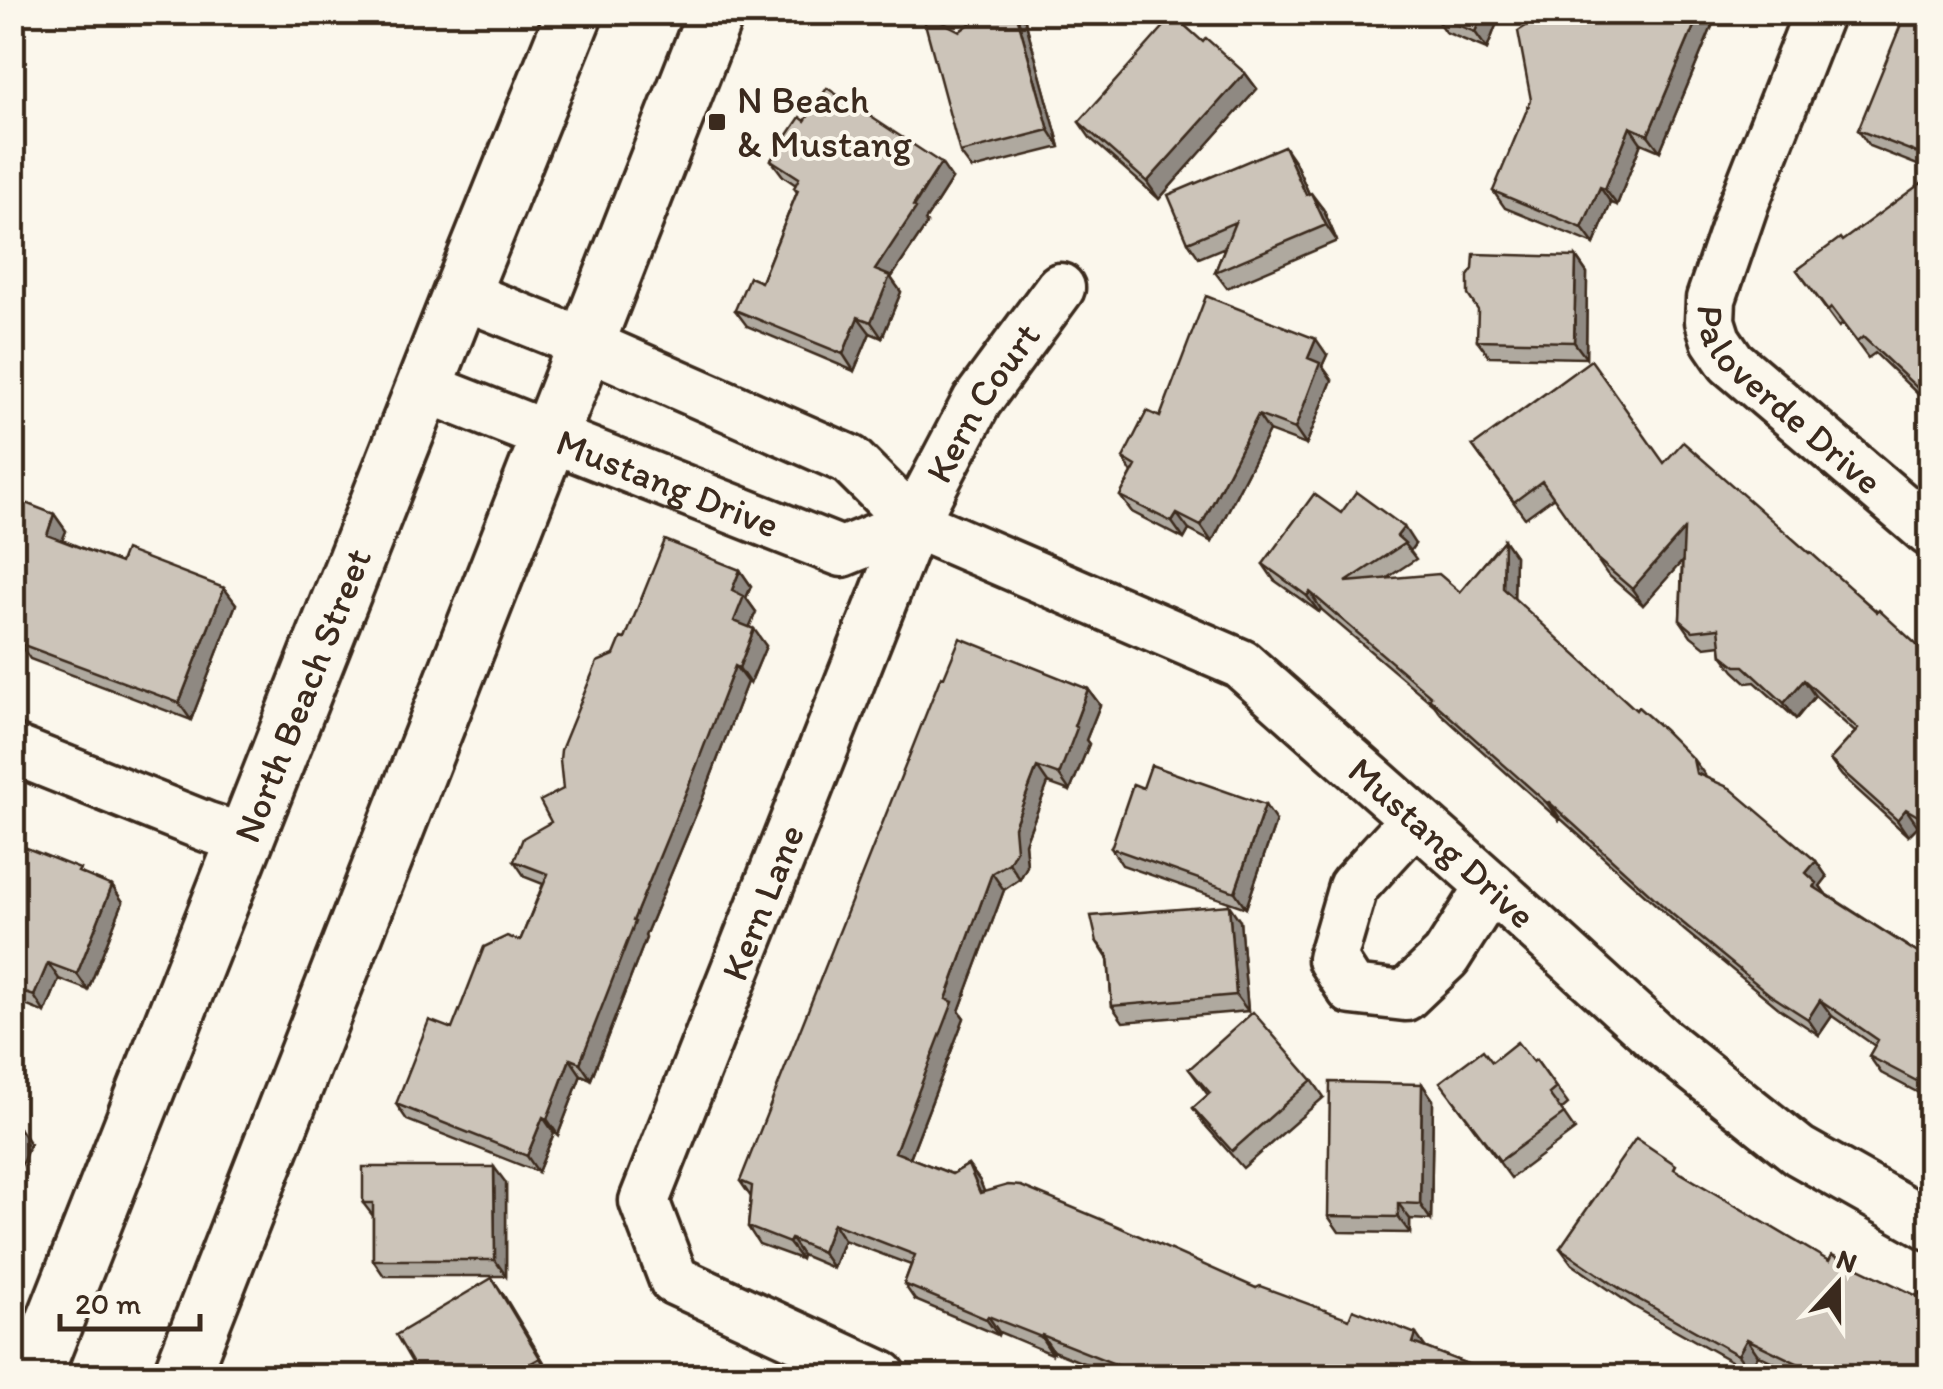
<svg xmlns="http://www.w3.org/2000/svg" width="1943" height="1389" viewBox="0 0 1943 1389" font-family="Itim,sans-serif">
<rect width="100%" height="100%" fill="#fbf7ec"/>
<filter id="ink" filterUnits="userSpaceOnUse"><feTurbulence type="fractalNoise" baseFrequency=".01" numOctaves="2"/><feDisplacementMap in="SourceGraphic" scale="20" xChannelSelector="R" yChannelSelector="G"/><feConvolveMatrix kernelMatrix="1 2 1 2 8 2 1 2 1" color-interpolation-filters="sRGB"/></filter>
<g filter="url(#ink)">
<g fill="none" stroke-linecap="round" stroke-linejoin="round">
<defs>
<g id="minor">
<path id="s1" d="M1819,12L1744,203L1711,299L1710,321L1716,340L1731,362L1930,532"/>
<path id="s2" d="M461,294L586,344L850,460L913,523L1241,664L1491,886L1662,1042L1799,1151L1930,1225"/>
<path id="s3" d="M424,387L842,552L913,523"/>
<path d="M12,749L207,827L245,839"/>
<path d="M1415,819L1353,887L1332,959L1352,990L1405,996L1446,957L1491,886"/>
<path id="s4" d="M882,1376L674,1280L644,1201L913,523L977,401L1060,288"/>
</g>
<g id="major">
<path id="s5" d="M33,1376L461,294L575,12"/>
<path d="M181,1376L716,12"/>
</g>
</defs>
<use href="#minor" stroke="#3b2a1e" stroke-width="55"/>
<use href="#major" stroke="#3b2a1e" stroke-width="62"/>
<use href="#minor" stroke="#fbf7ec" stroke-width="48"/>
<use href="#major" stroke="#fbf7ec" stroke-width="55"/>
</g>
<path fill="#afa99f" stroke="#3b2a1e" stroke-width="2.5" d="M986,12H1020L1025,20L1060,147L972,169L960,153V31Z
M1501,12L1487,49L1445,32L1434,16Z
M1718,12L1660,151L1641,143L1617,205L1611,203L1594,244L1505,208L1493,191Z
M1930,12V170L1869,146L1858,130Z
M1203,42L1245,73L1257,89L1159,199L1090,138L1079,122Z
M805,121L952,179L925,221L927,224L891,278L901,292L882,338L870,333L854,371L747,326L735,310L761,282L797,192L794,188L796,185L783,176L771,160Z
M1295,162L1309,194L1323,209L1337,241L1227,288L1215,272L1225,247L1199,258L1188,242Z
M1930,197V419L1919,402L1922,398L1875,353L1868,358L1843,324L1839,327L1797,270L1842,241Z
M1576,257L1587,273L1586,358L1489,356L1477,340Z
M1327,355L1322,366L1332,380L1306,445L1269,431L1212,542L1189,530L1184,539L1132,512L1120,496L1132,473L1123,458L1160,417Z
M1473,446L1664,463L1809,553L1930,657V833L1918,826L1908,836L1842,776L1830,760L1855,732L1815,696L1796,719L1755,682L1747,683L1734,671L1722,655L1721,645L1705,647L1691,636L1680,620L1682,561L1643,605L1607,574L1554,497L1525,518Z
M12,505L54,514L66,531L62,540L120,563L224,588L236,604L191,720L30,659L19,643L12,641Z
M1341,513L1415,544L1410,551L1416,559L1387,578L1460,592L1504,540L1515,556L1514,599L1705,777L1816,861L1827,877L1820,886L1825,893L1921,955L1930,950V1099L1881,1073L1869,1056L1875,1046L1832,1016L1819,1035L1781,1010L1684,930L1560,818L1559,820L1441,714L1434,705L1321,609L1319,612L1274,580L1263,564Z
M740,570L751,586L746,598L756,612L749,627L766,646L750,684L747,682L703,797L645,936L646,938L591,1079L581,1075L558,1135L554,1133L538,1172L407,1120L396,1104L520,941L543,884L525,877L514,861L551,822L614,655L625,639Z
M1088,689L1100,705L1086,740L1089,744L1070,791L1048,783L1025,843L1027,866L1020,879L1004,890L959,1011L964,1018L910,1158L952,1174L968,1165L980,1181L984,1192L1426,1348L1498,1376H1116L1053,1351L1052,1354L999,1332L998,1335L915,1300L904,1284L911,1265L844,1240L833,1268L802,1255L801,1259L759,1244L748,1227L751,1197L740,1181Z
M1276,821L1246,908L1122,865L1111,848Z
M12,846L112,886L123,902L88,990L59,979L45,1013L12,1000Z
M1240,921L1248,1011L1123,1022L1112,1006L1108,959L1097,942Z
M1536,1060L1568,1104L1561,1110L1575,1130L1511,1178L1452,1098L1492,1062H1533Z
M1189,1069L1312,1080L1324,1097L1243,1168L1204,1124L1193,1108L1208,1095Z
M1422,1084L1433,1100L1431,1220L1410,1219V1233L1339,1232L1328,1216Z
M1683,1174L1930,1376H1802L1758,1355L1749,1371L1633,1306L1572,1264L1560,1248Z
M506,1183V1276H384L373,1260V1216L363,1203Z
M492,1278L551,1374L547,1376H420Z"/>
<path fill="#8f8982" stroke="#3b2a1e" stroke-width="2.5" d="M1016,12H1020L1025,20L1060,147L1049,130Z
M1483,12H1501L1487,49L1475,32Z
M1700,12H1718L1660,151L1648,135Z
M1245,73L1257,89L1159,199L1147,182Z
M1630,127L1641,143L1617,205L1605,189Z
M1284,146L1295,162L1317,212L1306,195Z
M941,163L952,179L925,221L927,224L891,278L901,292L882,338L871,322L875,270Z
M1600,187L1611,203L1594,244L1582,228Z
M1311,193L1323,209L1337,241L1326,225Z
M1576,257L1587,273L1586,358L1574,342Z
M858,317L870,333L854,371L843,354Z
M1316,339L1327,355L1322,366L1332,380L1306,445L1295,429L1308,358Z
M1258,415L1269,431L1212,542L1201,526Z
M54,514L66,531L58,551L47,535Z
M1177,514L1189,530L1184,539L1172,522Z
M1404,527L1415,544L1410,551L1397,536Z
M1684,530L1695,547L1643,605L1632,589Z
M1504,540L1515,556L1514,604L1503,588Z
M740,570L751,586L746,598L756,612L745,637L734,621L732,590Z
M224,588L236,604L191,720L179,703Z
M1310,592L1321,609L1319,612L1307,596Z
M754,629L766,646L750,684L739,668Z
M735,666L747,682L703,797L645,936L646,938L591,1079L580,1063L633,921Z
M1804,680L1815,696L1796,719L1784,703Z
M1088,689L1100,705L1086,740L1089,744L1070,791L1059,775L1074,726Z
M1693,759L1705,775L1707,789L1696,773Z
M1037,767L1048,783L1025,843L1027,866L1020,879L1009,863L1014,827Z
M1549,802L1560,818L1559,820L1547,803Z
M1265,805L1276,821L1246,908L1235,892Z
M1906,809L1918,826L1908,836L1897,820Z
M1816,861L1827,877L1820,886L1829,899L1826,903L1806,873Z
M992,873L1004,890L959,1011L964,1018L906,1168L895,1152L946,999Z
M112,886L123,902L88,990L77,974Z
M1229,905L1240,921L1248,1011L1236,995Z
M48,963L59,979L45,1013L34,996Z
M1820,1000L1832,1016L1819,1035L1808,1019Z
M570,1059L581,1075L558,1135L547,1119Z
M1422,1084L1433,1100L1431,1220L1420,1204Z
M543,1117L554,1133L538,1172L527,1156Z
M19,1128L30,1144L12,1188V1143Z
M968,1165L980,1181L991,1209L980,1193Z
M494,1167L506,1183V1276L495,1260Z
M1398,1203L1410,1219V1233L1398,1217Z
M833,1223L844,1240L833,1268L822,1252Z
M791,1239L802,1255L801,1259L789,1243Z
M492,1278L503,1294L551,1374L540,1358Z
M988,1316L999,1332L998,1335L986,1319Z
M1416,1334L1428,1351L1413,1343Z
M1042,1335L1053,1351L1052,1354L1041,1337Z
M1747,1339L1758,1355L1749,1371L1738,1355Z"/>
<path fill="#ccc4b9" stroke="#3b2a1e" stroke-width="2.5" d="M922,12L960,31L986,12H1016L1049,130L960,153Z
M1435,12H1483L1475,32L1434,16Z
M1548,12H1700L1648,135L1630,127L1605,189L1600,187L1582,228L1493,191L1531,100L1518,31Z
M1906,12H1930V158L1858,130Z
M1168,22L1183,24L1203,42L1206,38L1245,73L1147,182L1079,122Z
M827,88L941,163L913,206L916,208L875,270L890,276L871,322L858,317L843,354L735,310L749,277L761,282L798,190L794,188L799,178L771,160L800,117L805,121Z
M1284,146L1306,195L1311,193L1326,225L1215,272L1235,222L1188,242L1168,195Z
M1921,183L1930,197V413L1919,402L1925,395L1863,337L1857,342L1831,308L1828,311L1797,270L1840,238L1842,241Z
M1474,254L1576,257L1574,342L1477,340L1478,310L1468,295V276L1473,269Z
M1206,296L1316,339L1308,358L1320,363L1295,429L1258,415L1201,526L1177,514L1172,522L1120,496L1136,466L1123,458L1147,411L1160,417Z
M1591,360L1664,463L1683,442L1809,553L1810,552L1877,612L1879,610L1930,657V823L1906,809L1897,820L1830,760L1858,729L1804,680L1784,703L1744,666H1736L1722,655L1719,628L1693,631L1680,620L1684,530L1632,589L1596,558L1542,481L1514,502L1473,446Z
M1356,492L1404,527L1397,536L1405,543L1346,582L1439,574L1460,592L1504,540L1503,588L1636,710L1638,707L1664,730L1693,759L1696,773L1730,788L1816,861L1806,873L1817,883L1814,887L1921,955L1924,947L1930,950V1088L1869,1056L1878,1040L1820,1000L1808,1019L1769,994L1672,914L1549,802L1547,803L1429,698L1431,696L1310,592L1307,596L1263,564L1314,494L1341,513Z
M15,499L54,514L47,535L120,563L125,550L224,588L179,703L18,643L22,633L12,629V505Z
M665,540L740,570L732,590L744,596L734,621L754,629L739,668L735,666L691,780L633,921L635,922L580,1063L570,1059L547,1119L543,1117L527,1156L396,1104L429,1020L452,1029L484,947L507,936L520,941L548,874L514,861L523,838L551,822L540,801L563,789L560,760L561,750L597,662L614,655L621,638L625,639Z
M960,638L1088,689L1074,726L1077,728L1059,775L1037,767L1014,827L1016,850L1009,863L992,873L946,999L953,1002L895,1152L952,1174L968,1165L980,1193L1008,1185L1021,1186L1117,1226L1256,1288L1260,1286L1349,1319L1353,1309L1416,1334L1413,1343L1498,1376H1145L1042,1335L1041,1337L988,1316L986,1319L904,1284L915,1255L833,1223L822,1252L791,1239L789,1243L748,1227L752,1186L740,1181L941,676L944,677Z
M1151,765L1265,805L1235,892L1111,848L1133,784L1143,788Z
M14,843L80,869L78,872L112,886L77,974L48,963L34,996L12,988V846Z
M1229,905L1236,995L1112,1006L1108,955L1097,942L1091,916Z
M1253,1012L1312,1080L1232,1151L1193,1108L1210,1093L1189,1069Z
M1517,1042L1533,1062L1536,1060L1556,1088L1549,1094L1564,1114L1500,1161L1440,1082L1483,1050L1492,1062Z
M1330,1082L1422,1084L1420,1204L1398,1203V1217L1328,1216Z
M12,1125L19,1128L12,1143Z
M1636,1138L1676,1165L1674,1169L1829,1261L1832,1255L1917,1296L1919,1293L1930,1298V1376H1824L1747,1339L1738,1355L1622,1290L1560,1248Z
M363,1167H494L495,1260H373V1203H363Z
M492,1278L540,1358L508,1376H420L396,1335Z"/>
</g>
<rect fill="#3b2a1e" stroke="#fbf7ec" stroke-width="4" x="707" y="112" width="20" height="20" rx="5"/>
<g text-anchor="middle" stroke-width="8" stroke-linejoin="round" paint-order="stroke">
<g font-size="38" fill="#3b2a1e" stroke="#fbf7ec" text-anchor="start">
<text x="737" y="113">N Beach<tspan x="737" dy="44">&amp; Mustang</tspan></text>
</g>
<g font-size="38" fill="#3b2a1e" stroke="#fbf7ec">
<text dy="13" stroke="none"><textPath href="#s1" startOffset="440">Paloverde Drive</textPath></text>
<text dy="13" stroke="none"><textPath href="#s4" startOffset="1182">Kern Court</textPath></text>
<text dy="13" stroke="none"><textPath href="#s3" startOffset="262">Mustang Drive</textPath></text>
<text dy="13" stroke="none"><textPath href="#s5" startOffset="732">North Beach Street</textPath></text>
<text dy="13" stroke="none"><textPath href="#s2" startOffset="1138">Mustang Drive</textPath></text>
<text dy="13" stroke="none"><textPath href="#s4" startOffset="635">Kern Lane</textPath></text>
</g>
</g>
<rect width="1943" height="1389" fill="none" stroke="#fbf7ec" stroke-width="50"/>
<rect x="25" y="25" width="1893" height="1339" fill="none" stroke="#3b2a1e" stroke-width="4" filter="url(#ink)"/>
<g transform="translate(1838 1284) rotate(21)" stroke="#fbf7ec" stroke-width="8" paint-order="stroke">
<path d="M0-8L18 38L0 25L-18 38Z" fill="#3b2a1e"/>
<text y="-15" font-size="28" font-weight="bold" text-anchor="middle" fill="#3b2a1e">N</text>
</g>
<path d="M60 1314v15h140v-15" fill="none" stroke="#3b2a1e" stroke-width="5"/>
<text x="75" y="1314" font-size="30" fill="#3b2a1e" stroke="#fbf7ec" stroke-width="8" paint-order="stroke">20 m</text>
</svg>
